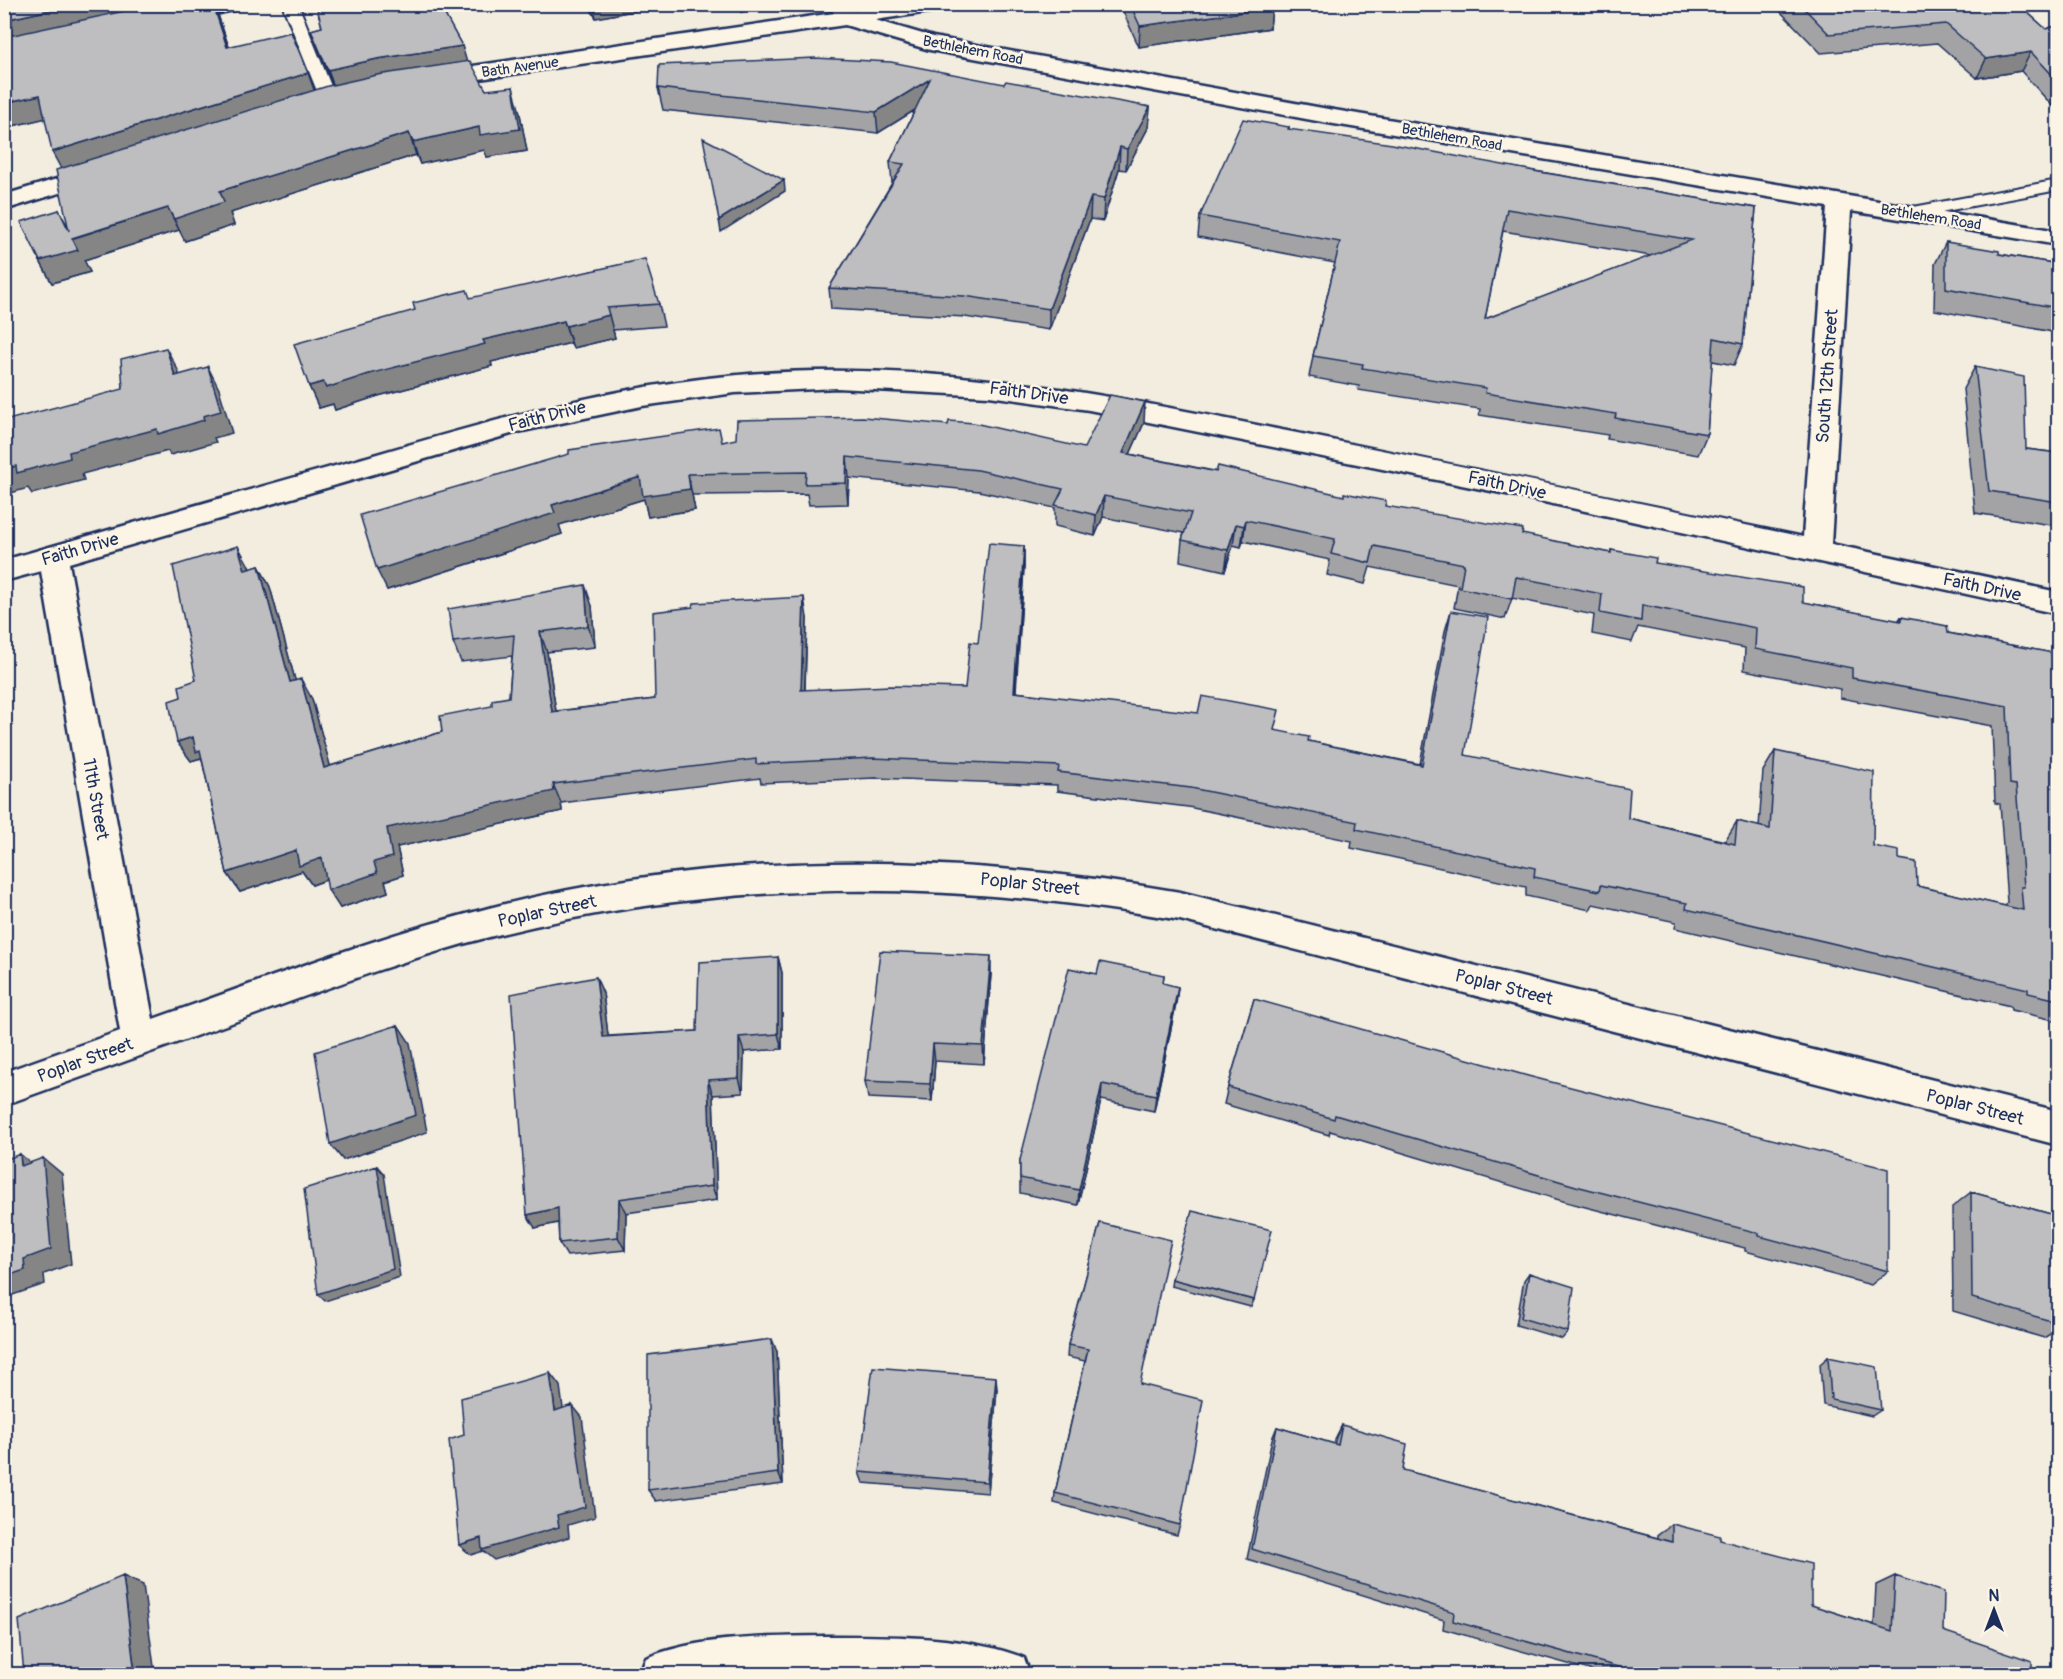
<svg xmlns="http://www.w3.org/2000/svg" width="2063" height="1679" viewBox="0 0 2063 1679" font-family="Pangolin,sans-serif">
<rect width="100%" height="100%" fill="#f3ede0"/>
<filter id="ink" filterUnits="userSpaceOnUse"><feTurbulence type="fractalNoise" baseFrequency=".0167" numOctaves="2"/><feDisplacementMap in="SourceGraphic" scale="12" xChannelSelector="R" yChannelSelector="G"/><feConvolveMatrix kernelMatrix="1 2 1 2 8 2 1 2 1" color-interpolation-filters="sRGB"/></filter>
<g filter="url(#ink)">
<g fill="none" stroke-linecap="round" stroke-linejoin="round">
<defs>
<path id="service" d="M282,4H298L337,101L335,104L329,106L321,101Z
M2058,180V190L1908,218L1899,213L1908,208Z"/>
<path id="minor" d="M828,4H849L853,11L895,4H952L950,9L942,10L875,20L933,37L1328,109L2058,231V245L1851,211L1831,544L2058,592V614L1521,497L1089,410L989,396L837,388L735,393L642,406L518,432L69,563L153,1019C264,980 374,937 489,908C718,849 948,852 1180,892L2058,1111V1145L1180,920C946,879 724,878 493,936C414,956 338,984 262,1012C176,1043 90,1074 4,1105V1072L120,1031L41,571L4,581V560C123,526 241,492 360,459C484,423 608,386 738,375C929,358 1101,394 1287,431C1459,465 1631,501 1803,537L1827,207L1328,123L930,50L845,25L432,86L424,84L421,79L424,74L432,72L834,13Z
M103,165L111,167L115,172L111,177L4,210V195Z
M825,1636C886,1636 968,1635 1024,1658L1030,1674H640L646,1658C700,1636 767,1637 825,1636Z"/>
<path id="secondary" d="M200,4H240L238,9L170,24L162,23L159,18L162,13Z"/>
</defs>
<use href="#service" stroke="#1b2f5e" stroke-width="4"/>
<use href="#minor" stroke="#1b2f5e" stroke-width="5"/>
<use href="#secondary" stroke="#1b2f5e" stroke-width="5"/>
<use href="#service" fill="#fcf5e5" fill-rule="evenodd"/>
<use href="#minor" fill="#fcf5e5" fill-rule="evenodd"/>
<use href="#secondary" fill="#fcf5e5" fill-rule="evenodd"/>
</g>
<path fill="#a3a3a5" stroke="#1b2f5e" stroke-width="1.5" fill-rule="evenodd" d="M316,4H497L445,15L462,46L466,62L486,90L519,109L527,151L487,157L484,150L420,164L416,155L230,213L234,225L185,241L179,230L84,260L90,272L52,283L40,261L68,227L61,169L45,118L4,128L218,15L229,47L314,91L333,85L311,30L322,27Z
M587,4H654L655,7L596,18Z
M735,4H775L741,12Z
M1121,4H1270L1272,8L1270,28L1139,47L1121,7Z
M1773,4H2018L2046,29L2058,25V112L2021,71L1977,78L1937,43L1821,53Z
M1004,84L1150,107L1148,128L1126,170L1119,169L1103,221L1090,219L1049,330L965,317L831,309L829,288L892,183L890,162L915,110L878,133L663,110L658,88Z
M1289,127V130L1756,208L1743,344L1734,365L1712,361L1707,434L1698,455L1607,439L1608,435L1479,415L1480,409L1358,390L1359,386L1309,377L1313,356L1335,263L1198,237L1200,216ZM1503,231L1545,238L1651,256L1485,319Z
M1946,242L1999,254L2058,264V333L1934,310L1935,264Z
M470,298L659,304L664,326L613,330L615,338L573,348L571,343L491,362L492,366L378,396L335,410L333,404L319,408L309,386L415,310Z
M1975,367L2026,449L2058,453V526L1975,513L1963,389Z
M1144,423L1130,454L1385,506L1610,553L1611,550L1655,563L1803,602L1898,621L1901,617L1948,633L2058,654V738L2055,737L2058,816V1021L2011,1010L2010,1006L1675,928L1676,922L1593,904L1590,910L1526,896V887L1351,848L1352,841L1188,807L1057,791V785L875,778L761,783L760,778L561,803L562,811L397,847L403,875L385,881L388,892L340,908L326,880L312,885L302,871L240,892L227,873L202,760L201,758L191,761L177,742L181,697L196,680L249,566L250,569L259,566L270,587L295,680L312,699L330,766L442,732L509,697L512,656L461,662L453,642L592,606L595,647L547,652L556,711L655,699L807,618L805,690L965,688L978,643L1024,546V567L1016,692L1275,731L1308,741L1420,764L1445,631L1451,611L1465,755L1628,818L1725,841L1737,821L1759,827L1763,771L1775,751L1873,846L1899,859L1917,886L2005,906L2007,902L2000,804L1995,803L1992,726L1840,698V689L1744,670L1745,648L1638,627L1632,642L1592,634L1594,615L1512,598L1505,619L1454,608L1458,585L1370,567L1365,584L1327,575L1330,560L1243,541L1241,547L1233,545L1225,571L1180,561L1182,540L1184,533L1103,517L1095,536L1055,526V508L979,491L849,478L848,504L809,505L807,494L692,495L695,510L648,517L644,499L559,525L562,534L387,590L722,442L1084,448Z
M778,957L782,973V1049L744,1052L743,1093L713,1095L717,1200L626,1213L625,1250L567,1256L559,1243L558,1223L535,1228L603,993L608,1036L697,1031Z
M991,974L984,1064L935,1061L932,1101L868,1098L865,1081Z
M1097,974L1164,975L1163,984L1178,987L1176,1004L1154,1111L1101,1100L1078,1205L1020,1193V1160Z
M1254,999L1888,1271L1871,1285L1745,1251V1248L1566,1202L1330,1131L1329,1135L1224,1104L1228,1087Z
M1971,1192L2058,1216V1329L2044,1338L1953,1311L1952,1207Z
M1100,1223L1140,1384L1180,1525L1177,1535L1054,1503L1055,1493L1085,1361L1067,1357L1068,1345Z
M1529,1273L1568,1332L1562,1339L1516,1325L1524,1280Z
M1172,1279L1254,1300L1251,1307L1171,1286Z
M777,1352L783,1484L656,1501L648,1490Z
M1828,1357L1881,1410L1872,1416L1823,1405L1820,1364Z
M997,1389L988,1493L863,1483L859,1472Z
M1342,1425L1403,1470L1658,1538V1534L1672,1524L1720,1540L1811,1605L1874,1625L1876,1585L1895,1576L1943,1631L2032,1674H1604L1443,1629L1444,1620L1247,1559L1272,1439L1277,1427L1334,1444L1336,1437Z"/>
<path fill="#858586" stroke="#1b2f5e" stroke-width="1.5" d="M78,4H186L4,45V20Z
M213,4H214L218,15L236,69L227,47Z
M437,4H497L441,16Z
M593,4H654L655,7L596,18Z
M740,4H775L741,12Z
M1539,4H1561L1538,7Z
M1272,8L1270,28L1139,47L1140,26Z
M462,46L468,66L335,90L328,70L377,59Z
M2031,52L2021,71L1977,78L1986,59Z
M308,73L316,95L64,174L52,152Z
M930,79L931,100L878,133L876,112Z
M513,87L519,109L527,151L487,157L484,150L420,164L413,142L479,127Z
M40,95L51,117L4,128V103Z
M1150,107L1148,128L1126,170L1127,149Z
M409,133L416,155L230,213L234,225L185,241L174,219L220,191Z
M1120,147L1119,169L1103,221L1104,199Z
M784,180L785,191L721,232L719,220Z
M1091,197L1090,219L1049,330V309Z
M168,208L179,230L84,260L90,272L52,283L40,261L59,210L74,238Z
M609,315L615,338L573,348L566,326Z
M564,321L571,343L491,362L492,366L378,396L335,410L333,404L319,408L309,386L323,382L369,374L483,340Z
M166,348L178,370L186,398L175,376Z
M208,367L219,389L232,433L214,438L216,442L170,455L168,451L82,474L84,480L32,494L28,488L4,495V469L203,416Z
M1145,402L1144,423L1121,474L1123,453Z
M847,457L849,478L848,504L846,483Z
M688,474L695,510L648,517L644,499L559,525L562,534L387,590L377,570L552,505L640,477Z
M1104,496L1103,517L1095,536L1096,515Z
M1246,520L1243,541L1241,547L1244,526Z
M1236,524L1233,545L1225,571L1228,550Z
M238,546L249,566L256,591L245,570Z
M1024,546V567L1014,712V692Z
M259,566L270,587L301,702L290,682Z
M585,585L592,606L595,647L588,626Z
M804,597L807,618L804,710L801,690Z
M540,632L547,652L559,732L552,712Z
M301,679L312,699L336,787L324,768Z
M193,737L206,757L209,771L201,758L191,761L177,742Z
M553,784L561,803L562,811L397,847L403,875L385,881L388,892L340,908L328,890L374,862L387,828Z
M296,850L322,858L333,877L312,885L302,871L240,892L227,873Z
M991,956V974L984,1064L983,1046Z
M778,957L782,973V1049L778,1034Z
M596,977L603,993L610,1052L603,1037Z
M1178,987L1176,1004L1154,1111L1156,1095Z
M398,1025L410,1043L427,1132L343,1160L330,1144Z
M739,1037L744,1052L743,1093L739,1078Z
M933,1044L935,1061L932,1101L930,1084Z
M708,1080L713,1095L717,1200L712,1186Z
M1102,1084L1101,1100L1078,1205L1079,1190Z
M20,1154L39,1170L21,1166Z
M43,1158L62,1174L71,1264L44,1274L45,1284L4,1298V1277L24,1259Z
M377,1166L384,1174L400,1277L325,1301L318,1294Z
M619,1199L626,1213L625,1250L618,1237Z
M558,1208L566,1221L535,1228L527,1215Z
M4,1303L7,1330L4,1331Z
M772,1339L777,1352L783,1484L778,1473Z
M550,1373L560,1386L565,1423L555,1411Z
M996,1377L997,1389L988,1493L987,1482Z
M572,1405L582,1417L595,1517L568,1525L569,1537L494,1560L483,1551L471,1555L459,1545L557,1515Z
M123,1576L143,1585L155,1674H135Z"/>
<path fill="#bebec0" stroke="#1b2f5e" stroke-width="1.5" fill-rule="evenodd" d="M4,4H78L4,20Z
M157,4H213L227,47L291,32L308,73L52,152L40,95L4,103V37Z
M316,4H439L462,46L377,59L328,70L311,30L322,27Z
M1130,4H1270L1272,8L1140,26Z
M1800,4H2018L2046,29L2058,25V81L2031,52L1986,59L1946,24L1829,34Z
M815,58L891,62L1004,84L1006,81L1150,107L1127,149L1120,147L1104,199L1091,197L1049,309L964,296L829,288L904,164L890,162L930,79L876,112L658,88L659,65Z
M470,61L486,90L513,87L520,129L480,135L479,127L413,142L409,133L220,191L224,202L174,219L168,208L72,238L78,250L40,261L21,222L59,210L69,231L56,170L328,86L377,75Z
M1243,119L1289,127L1288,129L1392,144L1539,172L1756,208L1743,344L1714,338L1707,434L1615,418L1616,414L1485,393L1486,388L1362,368L1363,364L1313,356L1340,242L1200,216ZM1507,209L1692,240L1485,319Z
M703,138L784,180L719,220Z
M1946,242L1999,251V254L2058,264V308L1946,288Z
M645,259L659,304L607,308L609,315L566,326L564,321L483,340L485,344L369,374L326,388L323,382L309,386L294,344L415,310L413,303L467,290L470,298Z
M166,348L175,376L208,367L221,411L203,416L204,420L158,434L157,429L69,452L70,458L17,473L16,466L4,469V421L123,389L121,359Z
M1975,367L2024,377L2026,449L2058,453V502L1989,491Z
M1110,395L1145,402L1123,453L1216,472L1218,466L1344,496V493L1386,501L1385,506L1523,529L1522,534L1611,553V550L1656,558L1655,563L1803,587V602L1901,621V617L1947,626L1948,633L2058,654V715L2055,714L2058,816V1000L2028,993V989L1686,909L1687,903L1601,885L1600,891L1534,877L1535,868L1356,829L1357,822L1191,788L1058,772L1059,766L873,758L756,764V759L553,784L554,791L387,828L392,857L374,862L377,873L328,890L322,858L299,866L296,850L227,873L200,750L196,752L193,737L177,742L172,718L169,701L181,697L179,686L196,680L173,566L238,546L245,570L259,566L290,682L301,679L324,768L442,732L440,716L492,706V700L509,697L514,635L453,642L448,609L585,585L588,626L540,632L552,712L655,699L653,612L693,607L694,603L804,597L801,690L890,686L965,688L970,642L978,643L989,543L1024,546L1014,692L1198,713L1202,696L1279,710L1274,730L1309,737L1308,741L1422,765L1451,611L1488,617L1465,755L1630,789L1628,818L1735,844L1737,821L1770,829L1775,751L1874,772L1873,846L1899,851V859L1916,862L1917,886L2023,910L2021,887H2024L2016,785L2010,784L2007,706L1852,678V668L1755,649L1756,628L1642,605L1641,621L1600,613L1602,594L1516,577L1512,599L1460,588L1464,564L1374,546L1370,563L1331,554L1335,539L1246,520L1244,526L1236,524L1228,550L1182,540L1191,513L1104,496L1096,515L1055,505L1063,489L978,470L847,457L846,483L805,484L806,472L688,474L690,489L643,496L640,477L552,505L555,513L377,570L360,515L569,454V450L719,428L722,442L736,439L737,420L863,417L948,425L949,421L974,423L1084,448Z
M880,951L991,956L983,1046L933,1044L930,1084L865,1081Z
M778,957V1034L739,1037V1078L708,1080L712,1186L619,1199L618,1237L559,1243L558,1208L527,1215L511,994L596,977L603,1037L697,1031L699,962Z
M1100,962L1164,975L1163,983L1178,987L1156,1095L1102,1084L1079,1190L1020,1178V1160L1069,968L1097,974Z
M1254,999L1528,1076L1888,1169V1271L1759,1236V1233L1576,1186L1335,1115L1334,1119L1228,1087Z
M398,1025L416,1115L330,1144L315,1052Z
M20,1154L21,1166L43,1158L51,1249L24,1259L25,1270L4,1277V1160Z
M377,1166L393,1269L318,1294L304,1189Z
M1971,1192L2058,1216V1323L1972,1298Z
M1192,1211L1272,1230L1254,1300L1172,1279Z
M1100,1223L1171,1240L1140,1384L1203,1400L1180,1525L1055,1493L1088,1349L1068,1345Z
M1529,1273L1574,1287L1568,1332L1521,1318Z
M772,1339L778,1473L648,1490V1355Z
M1828,1357L1877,1367L1881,1410L1831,1399Z
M873,1367L996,1377L987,1482L859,1472Z
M550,1373L555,1411L572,1405L585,1507L557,1515L559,1527L482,1550L481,1538L459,1545L449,1440L464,1435L461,1398Z
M1342,1425L1407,1444L1403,1470L1672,1542V1524L1720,1536V1540L1811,1564V1605L1892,1631L1895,1576L1944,1592L1943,1631L2032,1661V1674H1643L1453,1621L1454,1612L1252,1549L1277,1427L1338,1445Z
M123,1576L135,1674H24L19,1620Z"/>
</g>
<g text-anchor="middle" stroke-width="5" stroke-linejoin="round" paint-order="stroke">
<g font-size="15" fill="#1b2f5e" stroke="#fcf5e5">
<text transform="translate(973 50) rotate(11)" y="5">Bethlehem Road</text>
<text transform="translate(520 67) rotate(-8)" y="5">Bath Avenue</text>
<text transform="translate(1452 137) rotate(10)" y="5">Bethlehem Road</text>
<text transform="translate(1931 217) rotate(9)" y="5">Bethlehem Road</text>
</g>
<g font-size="18" fill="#1b2f5e" stroke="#fcf5e5">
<text transform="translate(1827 376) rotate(-86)" y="6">South 12th Street</text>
<text transform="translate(1029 393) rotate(8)" y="6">Faith Drive</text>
<text transform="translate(547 416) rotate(-14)" y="6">Faith Drive</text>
<text transform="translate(1507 485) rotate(12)" y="6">Faith Drive</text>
<text transform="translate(80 549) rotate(-16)" y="6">Faith Drive</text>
<text transform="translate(1982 587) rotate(12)" y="6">Faith Drive</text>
<text transform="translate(96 799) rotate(80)" y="6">11th Street</text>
<text transform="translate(1030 884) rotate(6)" y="6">Poplar Street</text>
<text transform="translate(547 911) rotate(-12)" y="6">Poplar Street</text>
<text transform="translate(1504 987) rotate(14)" y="6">Poplar Street</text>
<text transform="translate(85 1060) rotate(-20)" y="6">Poplar Street</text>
<text transform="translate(1975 1107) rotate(14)" y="6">Poplar Street</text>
</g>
</g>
<rect width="2063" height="1679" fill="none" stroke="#fcf5e5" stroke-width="24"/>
<rect x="12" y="12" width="2039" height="1655" fill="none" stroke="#1b2f5e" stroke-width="2" filter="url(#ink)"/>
<g transform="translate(1994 1610)" stroke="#fcf5e5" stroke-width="4.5" paint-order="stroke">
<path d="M0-4.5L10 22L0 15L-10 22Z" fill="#1b2f5e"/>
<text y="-9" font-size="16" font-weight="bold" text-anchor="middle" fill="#1b2f5e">N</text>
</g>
</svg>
